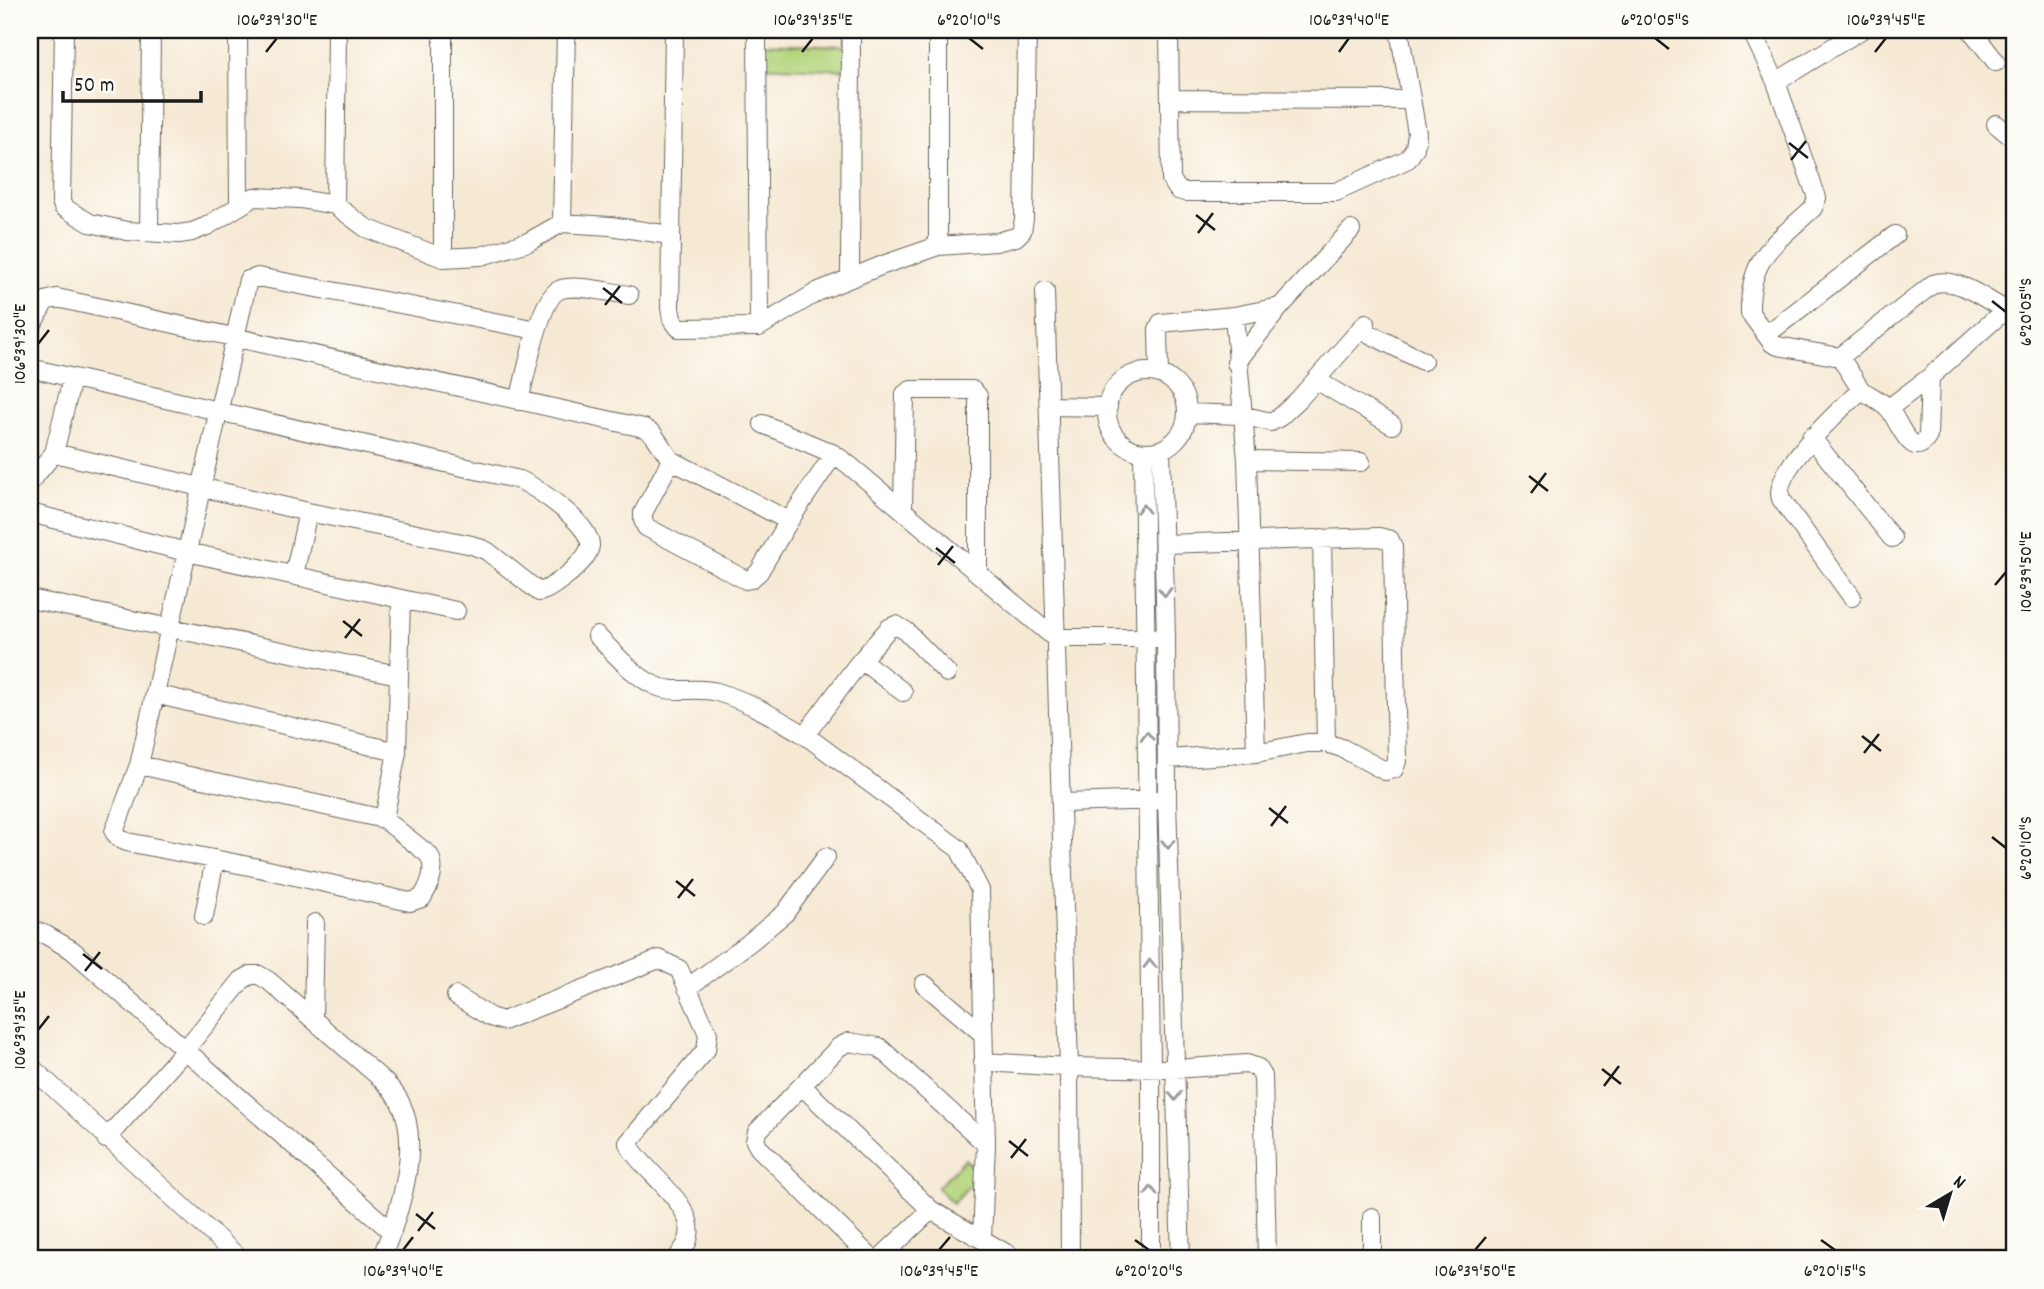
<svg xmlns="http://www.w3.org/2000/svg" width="2044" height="1289" viewBox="0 0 2044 1289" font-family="Dekko,sans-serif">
<rect width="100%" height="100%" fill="#fdfcf7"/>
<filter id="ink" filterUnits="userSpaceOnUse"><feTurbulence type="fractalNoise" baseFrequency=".0143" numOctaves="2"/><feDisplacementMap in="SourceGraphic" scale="14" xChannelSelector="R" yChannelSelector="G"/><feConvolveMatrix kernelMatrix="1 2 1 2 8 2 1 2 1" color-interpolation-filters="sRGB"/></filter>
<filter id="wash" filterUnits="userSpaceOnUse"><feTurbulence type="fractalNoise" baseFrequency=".00686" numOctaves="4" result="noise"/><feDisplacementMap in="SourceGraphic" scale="28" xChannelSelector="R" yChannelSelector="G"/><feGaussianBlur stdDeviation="1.57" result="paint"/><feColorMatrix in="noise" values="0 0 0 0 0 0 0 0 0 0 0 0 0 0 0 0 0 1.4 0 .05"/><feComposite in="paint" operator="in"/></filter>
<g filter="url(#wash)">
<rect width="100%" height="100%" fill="#f6e9d4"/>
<path fill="#b3d47b" stroke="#68784c" stroke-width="2" d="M757,43L851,46L850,70L756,66Z
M965,1159L980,1174L953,1203L937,1188Z"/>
</g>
<g filter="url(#ink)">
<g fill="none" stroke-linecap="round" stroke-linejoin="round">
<defs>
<path id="minor" d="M64,30L61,201L63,207L90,223L127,231L179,234L192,232L207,226L254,197L300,199L335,205L366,228L443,258L481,256L528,242L562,223L610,226L670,235
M238,30L239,204
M674,30L670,308L672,319L679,328L759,327L819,291L883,265L938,246L996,242L1016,237L1022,231L1024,219L1027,30
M757,30L759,327
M938,30V246
M1169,30L1171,179L1178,190L1185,192H1336L1408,159L1415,148L1417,133L1399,30
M1751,30L1776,82L1817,198L1813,208C1776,243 1749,255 1750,313L1772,343L1778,346L1840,357L1861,390C1841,409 1771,471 1781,499L1852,597
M1971,30L1996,62
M1776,82L1861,30
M1171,99L1411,100
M1996,124L2014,139
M335,205L337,30
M562,223L566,30
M149,232L151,30
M443,258V30
M850,278L851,30
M1045,291L1069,1067L1070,1259
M1234,316L1247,460L1256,753
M30,329L45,301L57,298L644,428L653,434L671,460L789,521
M1360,329L1423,361
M1766,335L1895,235
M1840,357L1933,284C1956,276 1985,299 2005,310L1930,377L1889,408
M1236,363L1280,307L1351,230
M30,368L520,480C537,488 592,525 590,546C588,557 578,565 571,572C562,579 549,590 539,592L487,551L472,545L308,512L54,453
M1107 412a40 40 0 1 1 80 0a40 40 0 1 1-80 0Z
M1159,374L1158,329L1161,323L1234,316L1280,307
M1316,380L1392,425
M1861,390C1870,396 1882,401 1889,409C1898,419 1912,464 1928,436L1930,377
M519,401C525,379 539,299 559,290C575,283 611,293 629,295
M1049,406L1108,407
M1188,413L1241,415L1271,422L1280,417L1299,399L1366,323
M763,424L834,454L849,465L1055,638H1156
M1811,437L1892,538
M1161,451L1166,637L1167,800L1181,1259
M1143,452L1151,1067V1259
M671,460L643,513V520L646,527L746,580L751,579L759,572L789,521L834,454
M1247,460L1361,462
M30,482L54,453L72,379
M903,509L905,394L911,390H973L978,396V573
M30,513L187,552L456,611
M1322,538L1326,743
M1164,544L1379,537L1390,540L1393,547L1397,761L1394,769L1385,771L1342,748L1326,743H1307L1256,753L1168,759
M294,575L308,512
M30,599L398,675
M401,599L397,752L384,819L429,855C437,869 430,885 422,898L410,902L259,868L127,842L120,839L114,832L139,765L248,280L258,277L537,330
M597,636C614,652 632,675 654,685C673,695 696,686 717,692C748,701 778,719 805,735L959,849L980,890L986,1144L982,1238
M861,660L903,692
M155,694L397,752
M805,735L858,664L889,628L896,625L906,631L947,673
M139,765L384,819
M1062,803L1160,800
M204,916L215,859
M30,929L46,935L72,950L392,1232
M924,984L983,1034
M687,988L749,943L785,913L826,857
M456,996L490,1017L503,1021L659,959L679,969L708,1034L706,1050L628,1143C640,1170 700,1206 688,1240C686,1247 680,1253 677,1259
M313,1019L315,923
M983,1062L1069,1067L1174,1069L1247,1064L1258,1068L1263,1076L1267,1259
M30,1066L240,1259
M802,1086L931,1210L1016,1259
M106,1139L185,1050L242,980L251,975H259L269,981C298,1006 326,1031 355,1056C370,1070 390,1083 400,1102C423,1146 398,1217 381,1259
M875,1259L871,1258L759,1148L755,1141L757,1132L839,1047L849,1042L879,1047L986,1144
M879,1259L931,1210
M1372,1259V1217"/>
</defs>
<use href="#minor" stroke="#68645c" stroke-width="20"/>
<use href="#minor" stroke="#fff" stroke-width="18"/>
</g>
<defs><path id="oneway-chevron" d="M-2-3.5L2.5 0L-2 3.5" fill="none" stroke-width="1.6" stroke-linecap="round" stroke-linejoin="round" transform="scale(1.75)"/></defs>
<g stroke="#999">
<use href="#oneway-chevron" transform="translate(1143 509) rotate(-90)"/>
<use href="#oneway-chevron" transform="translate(1165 592) rotate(89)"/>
<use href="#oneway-chevron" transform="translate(1147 736) rotate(-92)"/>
<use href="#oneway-chevron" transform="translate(1168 844) rotate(89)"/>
<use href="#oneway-chevron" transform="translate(1150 964) rotate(-91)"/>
<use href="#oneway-chevron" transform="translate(1175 1096) rotate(88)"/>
<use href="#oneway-chevron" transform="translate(1151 1191) rotate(-90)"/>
</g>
</g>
<path fill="none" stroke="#1c1c1c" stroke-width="2.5" d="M969,38L983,49M1655,38L1669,49M266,52L277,38M802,52L813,38M1339,52L1349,38M1875,52L1886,38M1789,143L1808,158M1791,160L1806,141M1196,215L1215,230M1198,233L1213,213M603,288L622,303M1992,301L2006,312M605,305L620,286M38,344L49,330M1529,476L1548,491M1531,493L1546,473M936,548L955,563M938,565L953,546M1995,585L2006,572M343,621L362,636M345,638L360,619M1862,736L1881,751M1864,753L1879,734M1269,808L1288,823M1271,826L1286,806M1992,837L2006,848M676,881L695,896M678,898L693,879M83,954L102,969M85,971L100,952M38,1030L49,1016M1602,1069L1621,1084M1604,1086L1619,1066M1009,1141L1028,1156M1011,1158L1026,1139M416,1214L435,1229M418,1231L433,1212M1135,1240L1149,1250M1821,1240L1835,1250M403,1250L413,1237M939,1250L950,1237M1475,1250L1486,1237"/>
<rect width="2044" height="1289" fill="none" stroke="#fdfcf7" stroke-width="77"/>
<g transform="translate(1950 1194) rotate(38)" stroke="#fdfcf7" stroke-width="5" paint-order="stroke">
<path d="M0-5L12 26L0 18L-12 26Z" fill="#1c1c1c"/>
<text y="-10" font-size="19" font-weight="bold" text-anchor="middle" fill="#1c1c1c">N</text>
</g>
<path d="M63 91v10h138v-10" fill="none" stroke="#1c1c1c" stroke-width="3.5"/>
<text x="74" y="91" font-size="21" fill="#1c1c1c" stroke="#fdfcf7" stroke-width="5" paint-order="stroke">50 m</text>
<rect x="38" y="38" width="1968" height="1212" fill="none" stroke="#1c1c1c" stroke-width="2.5"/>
<g font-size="18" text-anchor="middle" fill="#1c1c1c">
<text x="277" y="25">106°39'30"E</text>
<text x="813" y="25">106°39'35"E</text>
<text x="969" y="25">6°20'10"S</text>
<text x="1349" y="25">106°39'40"E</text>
<text x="1655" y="25">6°20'05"S</text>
<text x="1886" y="25">106°39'45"E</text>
<text transform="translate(2025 312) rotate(-90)" y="6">6°20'05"S</text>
<text transform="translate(19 344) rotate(-90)" y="6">106°39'30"E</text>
<text transform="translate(2025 572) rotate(-90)" y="6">106°39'50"E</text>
<text transform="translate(2025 848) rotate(-90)" y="6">6°20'10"S</text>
<text transform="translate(19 1030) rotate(-90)" y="6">106°39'35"E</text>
<text x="403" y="1276">106°39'40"E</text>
<text x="939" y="1276">106°39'45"E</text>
<text x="1149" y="1276">6°20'20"S</text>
<text x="1475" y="1276">106°39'50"E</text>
<text x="1835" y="1276">6°20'15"S</text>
</g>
</svg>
